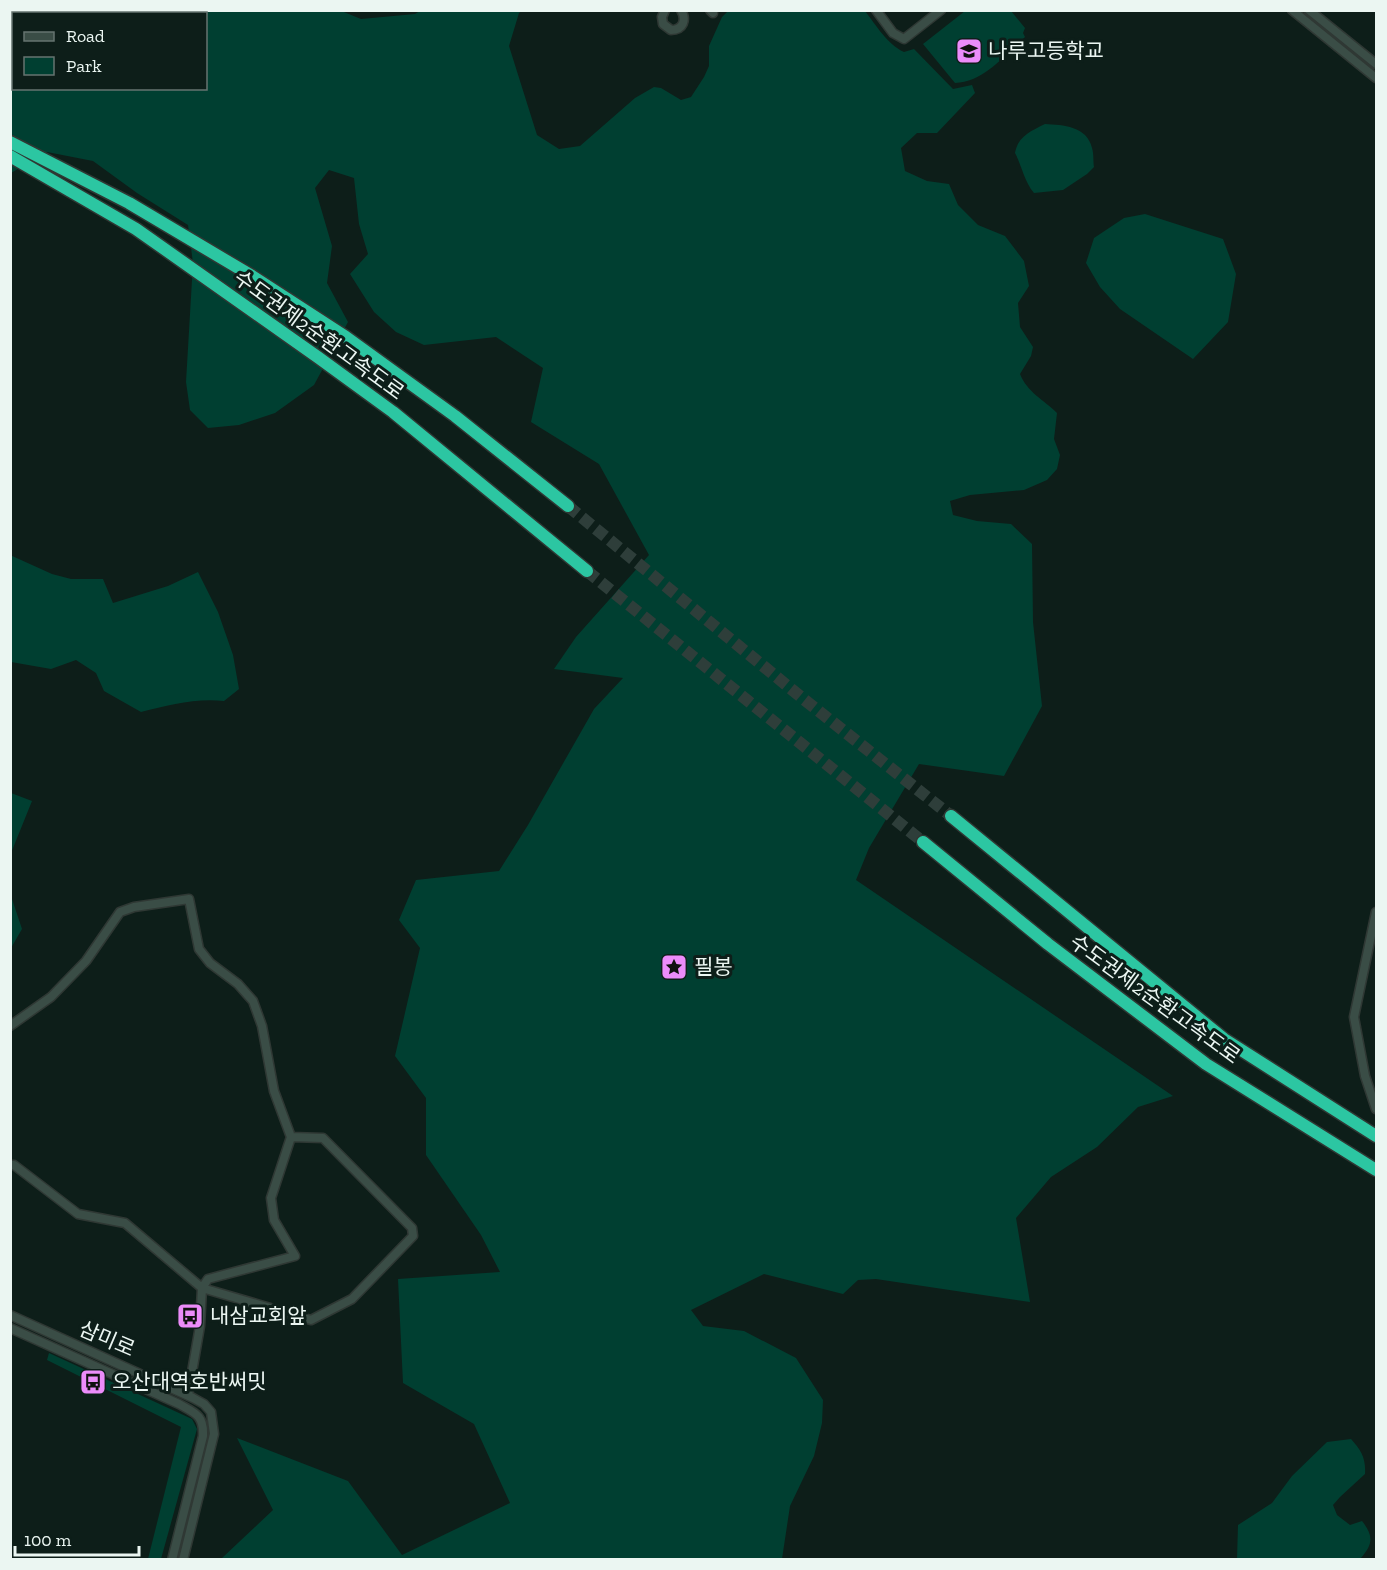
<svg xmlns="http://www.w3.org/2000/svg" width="1387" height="1570" viewBox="0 0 1387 1570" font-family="'Zilla Slab','Noto Sans KR',serif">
<rect width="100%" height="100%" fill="#0d1e19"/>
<path fill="#003f31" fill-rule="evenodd" d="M339,10L361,19L415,14L420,11H522L519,13L509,46L537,135L559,149L580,146L635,98L654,87L661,88L681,100L691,97L704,77L709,66V46L722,17L728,11H865C876,25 887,44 904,52L914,49L953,89L972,85L975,93L937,133H917L901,148L905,171L927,181L949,184L958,205L978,225L1005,236L1024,261L1029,286L1018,303L1020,327L1033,347L1031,356L1020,374C1027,392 1044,400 1057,413L1054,439L1060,455L1057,469L1047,480L1024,490L970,495L950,501L953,515L977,521L1011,524L1032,544L1033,622L1042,706L1004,776L919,764L869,848L856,880L1173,1096L1138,1107L1097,1147L1051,1177L1016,1218L1030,1302L876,1279L858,1280L843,1294L764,1274L691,1310L703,1326L744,1331L796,1358L823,1400L822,1423L814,1456L790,1506L782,1559H221L273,1510L237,1438L348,1481L402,1555L510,1503L474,1424L403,1383L398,1279L500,1272L481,1235L426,1155V1098L395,1056L420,948L399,920L416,880L499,871L528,825L594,709L623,678L554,669L576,637L649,555L599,464L531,422L543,368L496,337L424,345L396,332L374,312L350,274L368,254L359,224L354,178L329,170L315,188L332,246L327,283L348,322L314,385L275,413L239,425L208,428L190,410L186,382L193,263L188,225L137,193L93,161L47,152L11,173L10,11ZM14,14H206V88H14Z
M965,11H1011L1025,28L1023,33L1025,37C1004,56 984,82 955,83L923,44Z
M1045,124C1063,125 1087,126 1092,148C1094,154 1093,161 1094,167L1087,174L1063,190L1034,193C1024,181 1022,166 1015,153C1018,136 1031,131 1045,124Z
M1145,214L1223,239L1236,274L1228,322L1193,359L1120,309L1100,287L1086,263L1094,238L1124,218Z
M10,555L52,574L71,579H103L113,603L168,586L198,572L218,612L233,655L239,689L224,701C195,698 169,705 141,712L104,691L96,673L76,660L51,669L11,662Z
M11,793L32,801L11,853L10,793Z
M11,896L22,929L11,948H10Z
M49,1353L192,1419L197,1429L161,1559H148L181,1427L47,1360Z
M1351,1439C1361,1450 1366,1458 1365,1474L1340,1497L1333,1505L1337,1515L1350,1525L1362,1521C1374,1536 1373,1545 1360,1559H1237L1238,1525L1272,1503L1292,1476L1327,1442Z"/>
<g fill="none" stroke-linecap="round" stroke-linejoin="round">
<path stroke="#2e3e3a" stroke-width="12" stroke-dasharray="12 6" stroke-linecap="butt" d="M568,506L801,697L951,816
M587,571L923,842"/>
<defs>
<path id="minor" d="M665,10L662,17L663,24L671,30C683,30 687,20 681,10
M710,10L713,13
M876,10L893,33L904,39L941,10
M1292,10L1376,78
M1309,10L1376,64
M1376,912L1354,1017L1365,1076L1376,1109
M10,1026L51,997L86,961L120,912L134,907L189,899L199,949L210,963L238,984L253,1001L262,1026L274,1091L291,1137L323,1138L412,1228L413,1236L352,1299L311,1320L202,1288L125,1223L78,1214L14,1165H10
M10,1315L193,1398L204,1404L211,1412L214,1434L183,1560
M10,1328L179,1404C195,1413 204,1415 203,1436L172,1560
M188,1395L200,1326L202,1288L208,1279L295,1256L274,1220L271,1198L291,1137"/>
<path id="highway" d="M10,142L129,203L252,276L346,337L455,416L568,506
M10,156L136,229L319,358L393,412L587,571
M951,816L1224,1039L1376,1136
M923,842L1048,944L1206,1064L1376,1170"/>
</defs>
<use href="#minor" stroke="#2f3834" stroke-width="11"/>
<use href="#highway" stroke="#2f3834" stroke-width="15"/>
<use href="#minor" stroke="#3a4d46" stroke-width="8"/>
<use href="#highway" stroke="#2cc6a2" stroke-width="12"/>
</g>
<defs>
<symbol id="school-square" viewBox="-11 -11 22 22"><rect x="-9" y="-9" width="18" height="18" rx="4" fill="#ec8cfa" stroke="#0d1e19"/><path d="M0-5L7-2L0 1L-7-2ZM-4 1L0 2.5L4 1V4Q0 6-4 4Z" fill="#111"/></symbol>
<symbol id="sight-square" viewBox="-11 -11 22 22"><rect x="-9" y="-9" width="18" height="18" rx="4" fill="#ec8cfa" stroke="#0d1e19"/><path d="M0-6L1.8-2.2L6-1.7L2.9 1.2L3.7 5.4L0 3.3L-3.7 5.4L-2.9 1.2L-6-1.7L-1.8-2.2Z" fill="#111"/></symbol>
<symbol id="bus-square" viewBox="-11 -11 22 22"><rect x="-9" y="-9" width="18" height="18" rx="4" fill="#ec8cfa" stroke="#0d1e19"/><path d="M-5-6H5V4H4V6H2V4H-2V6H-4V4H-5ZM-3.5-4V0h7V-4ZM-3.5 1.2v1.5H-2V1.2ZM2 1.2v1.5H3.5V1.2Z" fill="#111"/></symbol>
</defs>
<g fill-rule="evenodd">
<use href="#school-square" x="954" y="36" width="30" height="30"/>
<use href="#sight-square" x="659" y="952" width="30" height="30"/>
<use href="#bus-square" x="175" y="1301" width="30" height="30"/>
<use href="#bus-square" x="78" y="1367" width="30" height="30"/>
</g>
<g text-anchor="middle" stroke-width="6" stroke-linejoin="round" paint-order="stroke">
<g font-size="21" fill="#ebf6f2" stroke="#0d1e19" text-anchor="start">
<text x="988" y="58">나루고등학교</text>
<text x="694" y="974">필봉</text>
<text x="210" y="1323">내삼교회앞</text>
<text x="112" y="1389">오산대역호반써밋</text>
</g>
<g font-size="21" fill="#ebf6f2" stroke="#0d1e19">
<text transform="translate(319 335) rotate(36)" y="7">수도권제2순환고속도로</text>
<text transform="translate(1155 999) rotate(36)" y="7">수도권제2순환고속도로</text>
<text transform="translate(107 1339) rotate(23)" y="7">삼미로</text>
</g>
</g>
<rect width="1387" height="1570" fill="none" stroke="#ebf6f2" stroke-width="24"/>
<rect x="12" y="12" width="195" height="78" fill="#0d1e19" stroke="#667470" stroke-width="1.5"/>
<rect x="24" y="32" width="30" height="9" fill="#3a4d46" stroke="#667470" stroke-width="1.5"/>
<text x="66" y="42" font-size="18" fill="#ebf6f2">Road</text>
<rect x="24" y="57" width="30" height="18" fill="#003f31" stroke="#667470" stroke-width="1.5"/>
<text x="66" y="72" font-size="18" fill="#ebf6f2">Park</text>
<path d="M15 1546v9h124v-9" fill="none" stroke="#ebf6f2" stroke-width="3"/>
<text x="24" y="1546" font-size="18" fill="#ebf6f2" stroke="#0d1e19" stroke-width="4.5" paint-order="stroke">100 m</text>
</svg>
